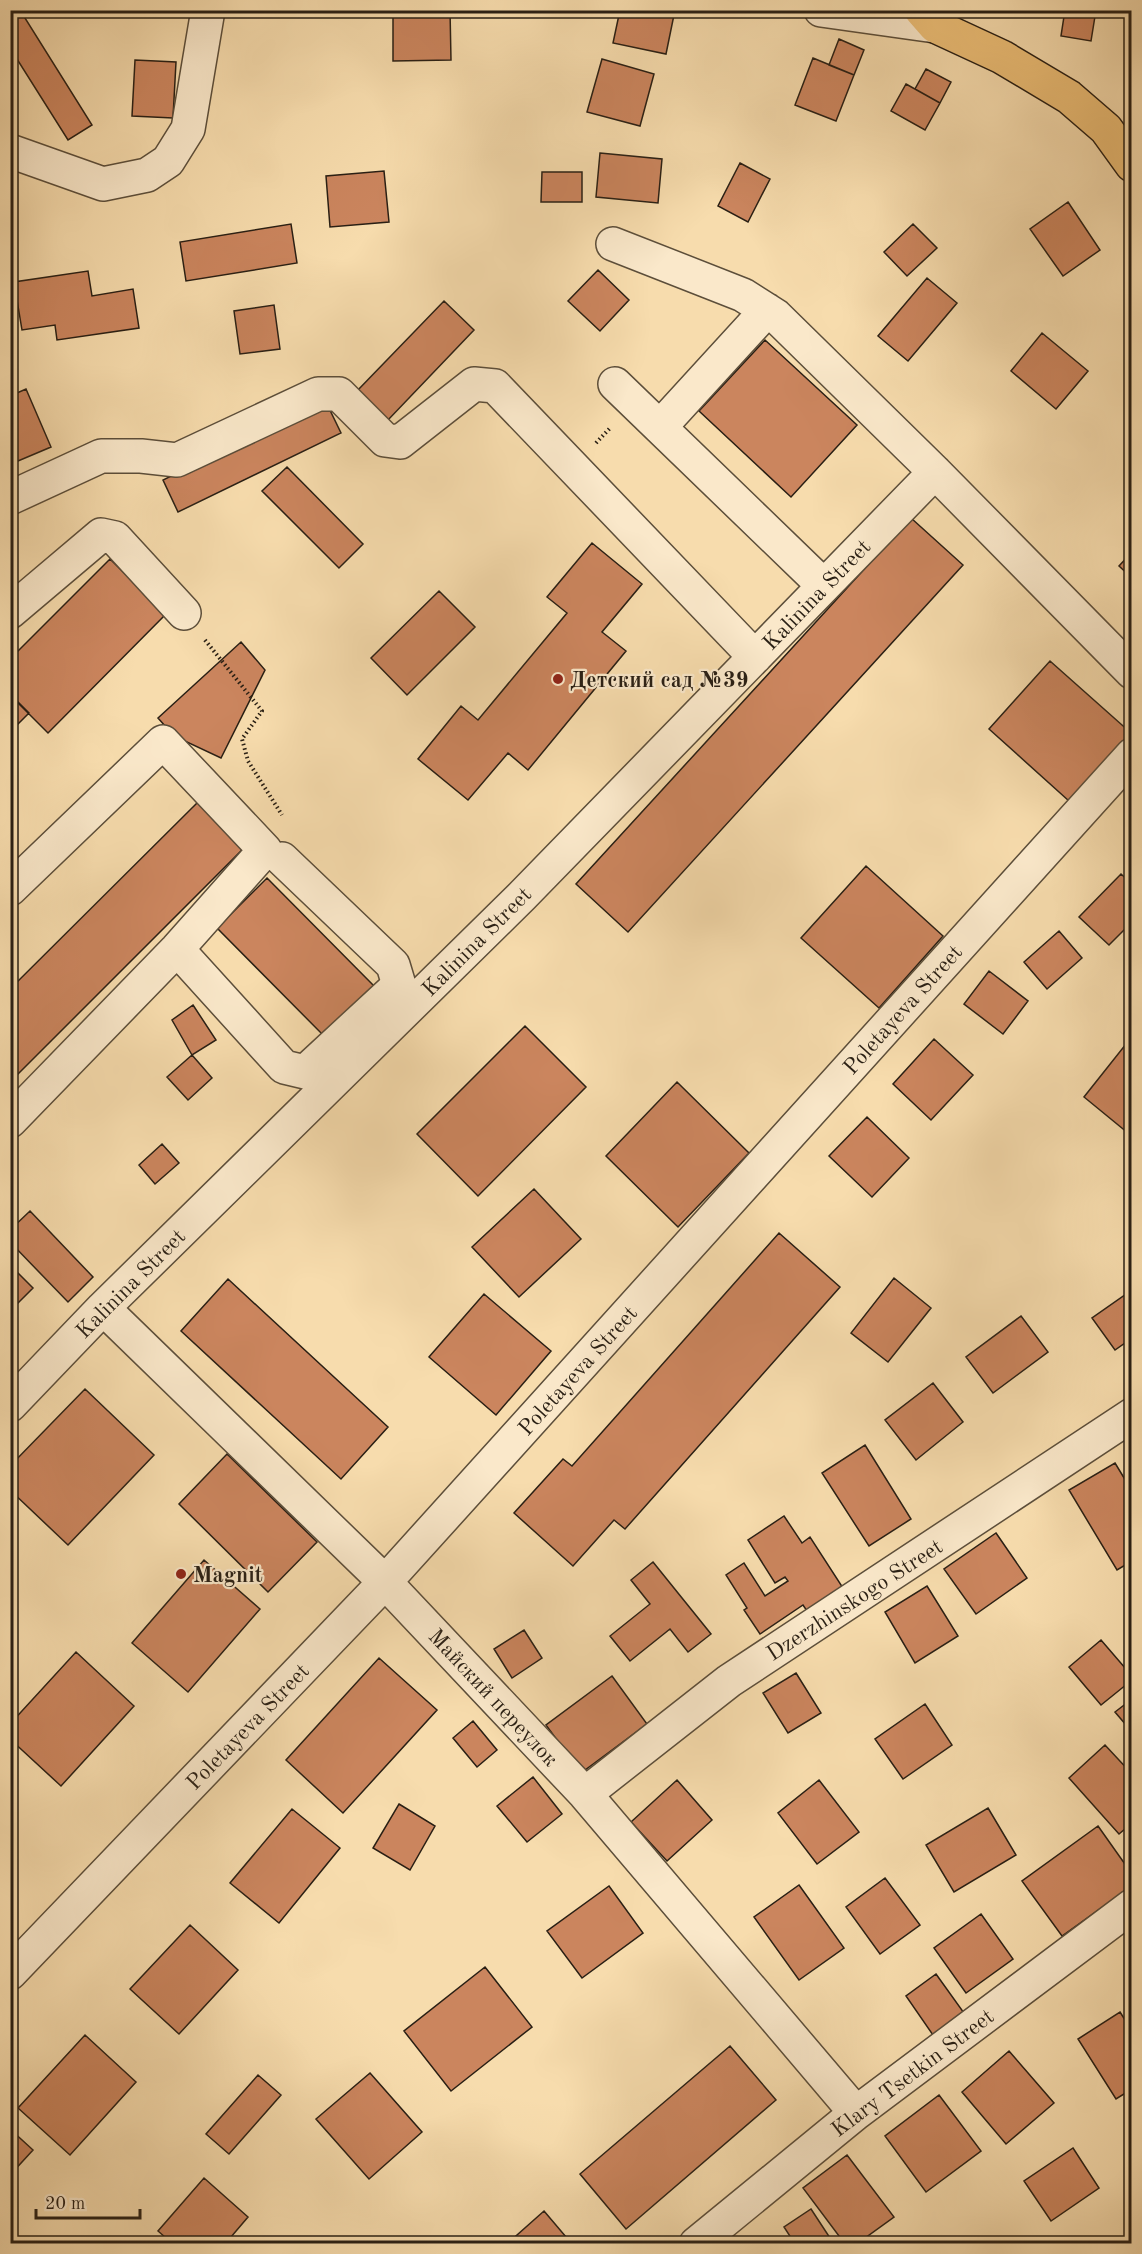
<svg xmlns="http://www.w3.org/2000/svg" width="1142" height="2254" viewBox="0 0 1142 2254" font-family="'Old Standard TT',serif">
<rect width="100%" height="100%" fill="#f7dcad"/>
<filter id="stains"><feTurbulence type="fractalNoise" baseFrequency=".00333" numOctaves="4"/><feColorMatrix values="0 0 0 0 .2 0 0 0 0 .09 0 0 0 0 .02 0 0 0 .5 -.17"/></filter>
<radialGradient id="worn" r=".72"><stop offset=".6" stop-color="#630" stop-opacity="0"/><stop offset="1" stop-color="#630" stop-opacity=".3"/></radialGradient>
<path fill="#cb855e" stroke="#291f14" stroke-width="1.5" d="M10,10H20L92,125L68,140L10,48Z
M393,10H450L451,60L393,61Z
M620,10H675L666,54L613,43Z
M1065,10H1096L1091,41L1061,36Z
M839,39L864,50L854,75L829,65Z
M813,58L854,75L836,121L795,105Z
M602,59L654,74L640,126L587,112Z
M135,60L176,62L173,118L132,116Z
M926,69L951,82L940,103L915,89Z
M906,84L940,103L925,130L891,111Z
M600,153L662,159L658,203L596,197Z
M740,163L770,179L748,222L718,206Z
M384,171L389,222L330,227L326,176Z
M542,172H582V202H541Z
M1068,202L1100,250L1063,276L1030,229Z
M291,224L297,263L186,281L180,242Z
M913,224L937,248L907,276L884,252Z
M598,270L629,300L600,331L568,301Z
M88,271L92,296L133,289L139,328L57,340L55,325L22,330L14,282Z
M927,278L957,303L908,361L878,336Z
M444,301L474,330L388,420L357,391Z
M274,305L280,349L240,354L234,311Z
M1042,333L1088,371L1056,409L1011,371Z
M765,340L857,425L791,497L699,411Z
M26,389L51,447L18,461L10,444V396Z
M325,400L341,433L178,512L163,480Z
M287,467L363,544L339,568L262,491Z
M911,518L963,565L628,932L576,884Z
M592,543L642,584L602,632L626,651L528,770L508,753L468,800L418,759L461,706L478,720L567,613L547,597Z
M1132,552V578L1119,566Z
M110,559L166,614L48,733L10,695V659Z
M439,591L475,627L407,695L371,658Z
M241,642L265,670L221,758L174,736L158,718Z
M1050,661L1131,733L1069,801L989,729Z
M10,694L29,713L10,732Z
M198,802L244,848L10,1082V989Z
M866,866L943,936L879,1008L801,938Z
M1121,874L1132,884V922L1109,945L1079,917Z
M267,878L376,988L326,1038L217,928Z
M1059,931L1082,958L1047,989L1024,962Z
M989,971L1028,1001L1003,1034L964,1004Z
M193,1005L216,1040L192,1055L172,1020Z
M525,1026L586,1087L478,1196L417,1134Z
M934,1039L973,1075L931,1120L893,1084Z
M1126,1044L1132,1049V1129L1128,1133L1084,1097Z
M192,1055L212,1078L188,1100L167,1077Z
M677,1082L749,1153L678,1227L606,1156Z
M867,1117L909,1158L872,1197L829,1156Z
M162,1144L179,1163L155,1184L139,1165Z
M534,1189L581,1239L519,1297L472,1247Z
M30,1211L93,1277L68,1302L10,1242V1230Z
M779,1233L840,1287L625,1529L614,1520L573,1566L514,1513L563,1459L572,1466Z
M10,1265L33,1288L10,1311Z
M894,1278L931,1308L888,1362L851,1333Z
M228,1279L388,1427L341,1479L181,1331Z
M1132,1290V1338L1115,1350L1092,1318Z
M484,1294L551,1351L496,1415L429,1357Z
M1021,1316L1048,1352L993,1393L966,1357Z
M933,1383L963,1422L916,1460L885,1420Z
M85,1389L154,1455L68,1545L10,1490V1466Z
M865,1445L911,1519L869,1546L822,1473Z
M227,1454L317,1542L268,1592L179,1504Z
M1115,1463L1132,1491V1561L1117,1570L1069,1490Z
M784,1516L802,1543L810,1537L843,1588L807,1611L803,1605L760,1634L744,1610L747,1608L726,1575L744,1563L765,1596L788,1581L785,1577L775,1583L748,1540Z
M996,1533L1027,1578L976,1614L944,1569Z
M204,1560L260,1609L188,1692L132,1643Z
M653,1562L711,1634L688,1652L670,1629L630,1661L610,1636L650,1604L631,1580Z
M927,1586L958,1636L915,1663L885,1612Z
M524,1630L542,1658L512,1678L494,1649Z
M1101,1640L1132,1676V1680L1101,1705L1069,1667Z
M76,1652L134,1706L61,1786L10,1739V1724Z
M379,1658L437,1710L343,1813L286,1760Z
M796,1673L821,1713L788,1733L763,1693Z
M612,1676L647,1724L581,1773L546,1725Z
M1132,1699V1732L1115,1712Z
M925,1704L952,1745L903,1779L875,1739Z
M473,1721L497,1750L477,1767L453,1738Z
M1105,1745L1132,1774V1823L1119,1834L1069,1778Z
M533,1777L562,1814L527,1842L497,1806Z
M677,1780L712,1820L667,1861L631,1822Z
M819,1780L859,1832L817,1864L778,1813Z
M399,1804L435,1826L410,1870L373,1848Z
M988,1808L1016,1855L954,1892L926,1845Z
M292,1809L340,1848L279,1923L230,1883Z
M1098,1826L1132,1874V1886L1062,1936L1022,1881Z
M885,1878L920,1925L880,1954L846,1907Z
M799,1885L844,1948L799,1980L754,1917Z
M609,1886L643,1933L582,1978L547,1931Z
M981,1914L1013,1959L966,1993L934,1948Z
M190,1925L238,1970L179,2034L130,1989Z
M485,1967L532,2027L451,2091L404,2031Z
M936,1974L964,2013L933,2035L906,1996Z
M1120,2012L1132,2031V2089L1116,2099L1078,2039Z
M85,2035L136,2082L70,2155L18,2108Z
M730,2046L776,2100L626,2229L580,2174Z
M1009,2051L1054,2103L1006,2144L962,2092Z
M370,2073L422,2132L369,2179L316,2119Z
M258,2075L281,2095L229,2154L206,2134Z
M939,2095L981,2151L926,2192L885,2136Z
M10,2129L33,2150L10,2175Z
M1073,2148L1099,2188L1051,2221L1024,2181Z
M847,2155L894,2217L861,2241L863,2244H845L803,2188Z
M204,2178L248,2217L225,2244H173L158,2231Z
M811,2209L834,2244H795L784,2227Z
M544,2211L572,2244H507Z"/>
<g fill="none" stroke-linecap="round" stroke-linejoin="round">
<defs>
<path id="minor" d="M821,10L935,26
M10,151L103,184L147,175L168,161L188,129L208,10
M613,244L743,295L776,316L935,472L1132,672
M615,384L824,586
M660,427L767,310
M10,498L101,456H141L177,460L318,394H339L385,440L400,442L474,384L495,386L755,657
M10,612L101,535L115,538L184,613
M10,889L163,742L265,850L177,949L10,1121
M177,949L284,1067L305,1072L399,985L393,965L282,859
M103,1308L385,1582L585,1794L856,2113
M10,1405L103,1308L522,896L935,472
M585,1794L729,1681L1132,1415
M10,1973L385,1582L1132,755
M696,2244L856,2113L1132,1906"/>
<path id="major" d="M921,10L935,26L1002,57L1069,97L1106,129L1132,165"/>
</defs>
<use href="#minor" stroke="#5c4e3a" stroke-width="36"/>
<use href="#major" stroke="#291f14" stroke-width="36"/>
<path stroke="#291f14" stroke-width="4" stroke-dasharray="1.5 3" stroke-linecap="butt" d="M596,443L611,427
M205,640L262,711L242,739L248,761L282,815"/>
<use href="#minor" stroke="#fae8ca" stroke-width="33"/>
<use href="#major" stroke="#ecbe76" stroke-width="33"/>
</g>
<g fill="#8f2418" stroke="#fae8ca" stroke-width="2">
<circle cx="558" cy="679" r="6"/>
<circle cx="181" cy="1574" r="6"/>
</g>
<g text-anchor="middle" stroke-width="4.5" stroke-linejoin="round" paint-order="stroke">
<g font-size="22" fill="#291f14" stroke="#fae8ca">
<text transform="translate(816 594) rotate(-46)" y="8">Kalinina Street</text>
<text transform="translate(476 941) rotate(-45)" y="8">Kalinina Street</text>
<text transform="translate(902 1009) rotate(-48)" y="8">Poletayeva Street</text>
<text transform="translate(130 1283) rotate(-45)" y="8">Kalinina Street</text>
<text transform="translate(577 1370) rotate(-48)" y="8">Poletayeva Street</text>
<text transform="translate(854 1599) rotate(-33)" y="8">Dzerzhinskogo Street</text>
<text transform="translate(494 1697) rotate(47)" y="8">Майский переулок</text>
<text transform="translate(247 1726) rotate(-46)" y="8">Poletayeva Street</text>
<text transform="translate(912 2072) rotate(-37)" y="8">Klary Tsetkin Street</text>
</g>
<g font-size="22" font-weight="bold" fill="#291f14" stroke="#fae8ca" text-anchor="start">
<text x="570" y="687">Детский сад №39</text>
<text x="193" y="1582">Magnit</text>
</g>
</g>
<rect width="1142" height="2254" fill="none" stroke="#f7dcad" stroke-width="36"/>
<rect x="12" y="12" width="1118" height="2230" fill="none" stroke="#291f14" stroke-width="3"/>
<rect x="18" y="18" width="1106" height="2218" fill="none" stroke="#291f14" stroke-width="1.5"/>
<path d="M36 2209v9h104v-9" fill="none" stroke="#291f14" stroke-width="3"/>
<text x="45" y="2209" font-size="18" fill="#291f14" stroke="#fae8ca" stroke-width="4.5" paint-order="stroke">20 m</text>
<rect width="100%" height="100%" filter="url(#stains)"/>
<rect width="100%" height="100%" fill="url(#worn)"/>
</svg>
